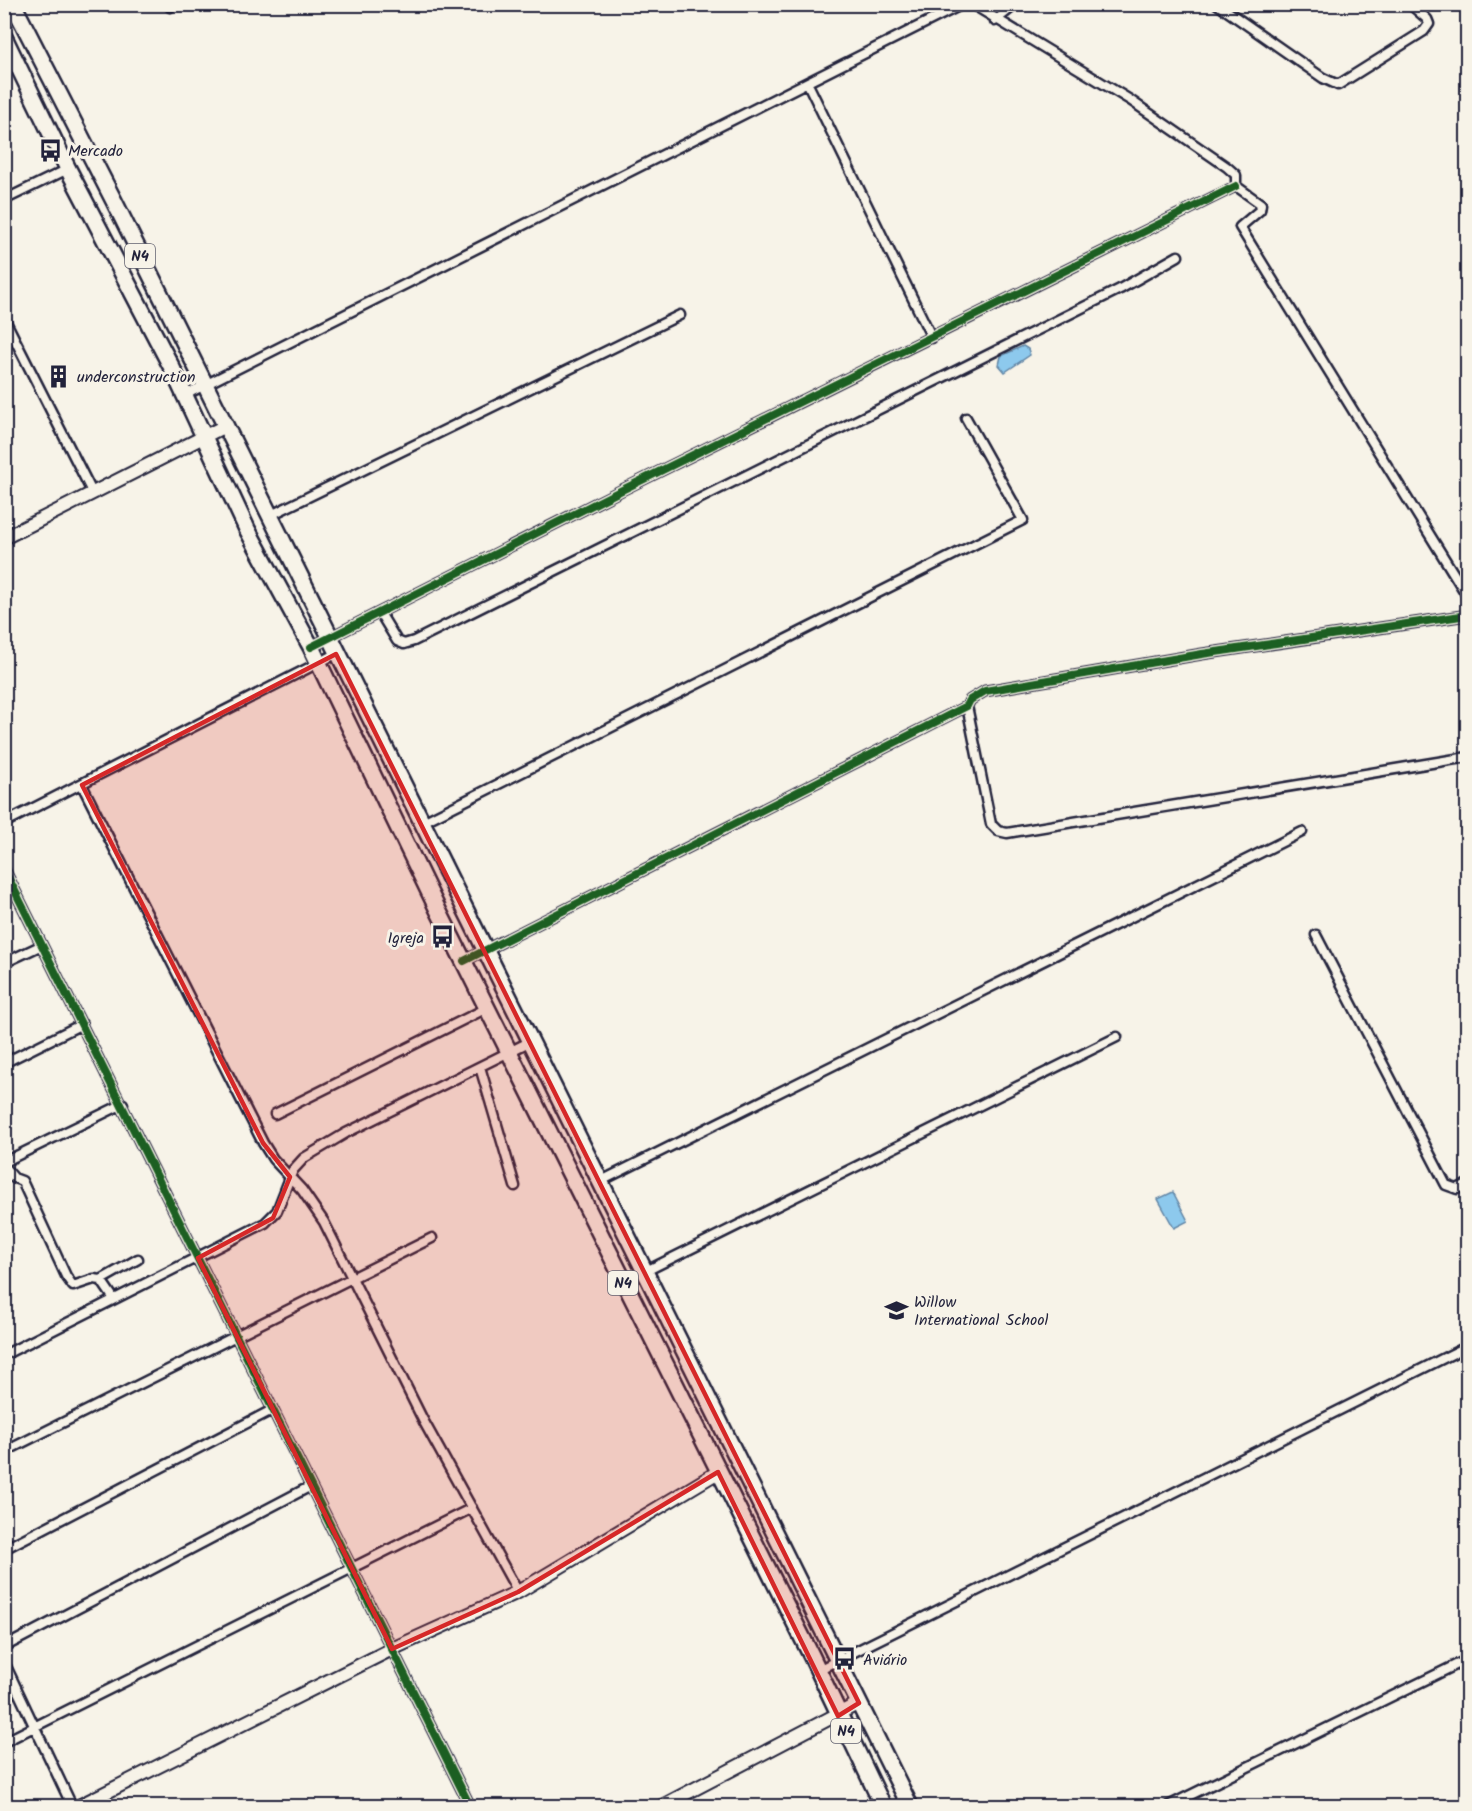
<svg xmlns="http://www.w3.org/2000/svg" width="1472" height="1811" viewBox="0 0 1472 1811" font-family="Kalam,sans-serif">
<rect width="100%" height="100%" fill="#f7f3e8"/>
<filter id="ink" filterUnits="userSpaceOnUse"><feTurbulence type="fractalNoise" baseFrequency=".0167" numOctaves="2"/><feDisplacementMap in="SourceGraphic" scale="12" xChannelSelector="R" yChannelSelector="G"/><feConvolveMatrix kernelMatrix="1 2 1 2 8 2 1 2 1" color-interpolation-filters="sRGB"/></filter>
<g filter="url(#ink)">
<path fill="#8dc9ed" stroke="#6286a6" stroke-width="1.5" d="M1023,346L1028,349L1030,355L1005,372L999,365L1001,356Z
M1173,1192L1188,1221L1174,1228L1158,1199Z"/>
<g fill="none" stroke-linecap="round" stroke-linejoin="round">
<defs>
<path id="street" d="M169,4L170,7
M972,4L1130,100L1227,167L1236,175V186L1261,204L1260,210L1240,227L1468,597
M1217,4L1323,78L1338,85L1424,31L1429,24L1427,19L1410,4
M995,21L1016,4
M808,84L932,338
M4,200L68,169
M4,318L93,494
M185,395L963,4
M269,516L680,315
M380,613L397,641L404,644L414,641L1120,289L1178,256
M311,647L624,489L1236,186
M967,706L991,824L998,831L1007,833L1468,757
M82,785L263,1143L273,1159L302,1190L324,1222L423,1420L518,1592
M4,823L336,654
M421,823L1023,520L966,418
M4,869L470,1806
M1316,935L1446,1185L1457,1189L1468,1184
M464,961L967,706L970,700L985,691L1202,654L1468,615
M4,963L42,945
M4,1063L82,1024
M480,1067L515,1186
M275,1114L487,1008
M4,1162L123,1104
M4,1167L14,1178L22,1181L66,1276L73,1286L94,1279L101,1280L114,1299
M599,1182L1302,832
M644,1272L1117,1037
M101,1280L138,1259
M4,1355L265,1223L277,1211L293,1170L304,1158L346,1133L531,1041
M4,1452L432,1238
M4,1549L272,1410
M4,1647L309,1487
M4,1662L72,1806
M818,1670L1468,1346
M4,1742L472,1508
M1168,1806L1468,1659"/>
<path id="secondary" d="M4,538L225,426
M79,1806L392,1649L518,1592L718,1472
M662,1806L859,1703"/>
<path id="highway" d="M13,4L114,201L910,1806
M4,37L68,169L172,368L247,529L311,647L438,910L811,1655L883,1806"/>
</defs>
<use href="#street" stroke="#22223b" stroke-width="13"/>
<use href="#secondary" stroke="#22223b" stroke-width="16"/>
<use href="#highway" stroke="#22223b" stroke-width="20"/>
<use href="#street" stroke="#f7f3e8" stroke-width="8"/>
<use href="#secondary" stroke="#f7f3e8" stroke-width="12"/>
<use href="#highway" stroke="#f7f3e8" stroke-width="15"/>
<defs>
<path id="cycleway" d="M311,647L624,489L1236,186
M4,869L470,1806
M464,961L967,706L970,700L985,691L1202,654L1468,615"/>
</defs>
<use href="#cycleway" stroke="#f7f3e8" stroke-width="11"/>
<use href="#cycleway" stroke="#1b5e20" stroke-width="8"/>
</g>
</g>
<path fill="#d62828" fill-opacity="0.2" stroke="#d62828" stroke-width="4.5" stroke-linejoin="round" d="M336,654L859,1703L838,1716L718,1472L518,1592L392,1649L198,1258L273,1218L290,1177L263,1143L82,785Z"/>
<defs>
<symbol id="bus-bare" viewBox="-9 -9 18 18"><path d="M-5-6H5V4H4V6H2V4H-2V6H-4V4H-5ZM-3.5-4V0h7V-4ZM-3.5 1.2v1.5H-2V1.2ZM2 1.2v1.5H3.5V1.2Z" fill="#22223b" stroke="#f7f3e8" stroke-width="2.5" paint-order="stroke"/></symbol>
<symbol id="building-bare" viewBox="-9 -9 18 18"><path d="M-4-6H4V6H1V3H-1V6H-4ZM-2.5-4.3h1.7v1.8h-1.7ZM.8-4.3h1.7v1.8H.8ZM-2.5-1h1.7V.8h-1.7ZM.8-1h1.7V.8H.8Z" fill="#22223b" stroke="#f7f3e8" stroke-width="2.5" paint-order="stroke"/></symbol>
<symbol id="school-bare" viewBox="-9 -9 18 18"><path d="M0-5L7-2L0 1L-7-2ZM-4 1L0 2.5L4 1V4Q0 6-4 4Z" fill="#22223b" stroke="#f7f3e8" stroke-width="2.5" paint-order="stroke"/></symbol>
</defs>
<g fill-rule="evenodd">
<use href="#bus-bare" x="34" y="134" width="33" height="33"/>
<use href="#building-bare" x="42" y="360" width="33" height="33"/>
<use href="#bus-bare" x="426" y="920" width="33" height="33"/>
<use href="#school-bare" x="880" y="1294" width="33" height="33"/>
<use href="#bus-bare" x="828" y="1642" width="33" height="33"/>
</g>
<g text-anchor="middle" stroke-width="6" stroke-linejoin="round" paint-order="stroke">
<g fill="#f7f3e8" stroke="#62616f" stroke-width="1.5">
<rect x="125" y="244" width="30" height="24" rx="4.5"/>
<rect x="608" y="1271" width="30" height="24" rx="4.5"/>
<rect x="831" y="1719" width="30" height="24" rx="4.5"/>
</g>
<g font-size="15" font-weight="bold" fill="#22223b">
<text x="140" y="261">N4</text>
<text x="623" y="1288">N4</text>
<text x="846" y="1736">N4</text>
</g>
<g font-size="16" fill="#22223b" stroke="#f7f3e8" text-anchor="start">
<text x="68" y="156">Mercado</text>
<text x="77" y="382">underconstruction</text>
<text x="424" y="943" text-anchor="end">Igreja</text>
<text x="914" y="1307">Willow<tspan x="914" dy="18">International School</tspan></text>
<text x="863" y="1665">Aviário</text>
</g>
</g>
<rect width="1472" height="1811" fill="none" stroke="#f7f3e8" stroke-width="24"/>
<rect x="12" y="12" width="1448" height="1787" fill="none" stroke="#22223b" stroke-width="2" filter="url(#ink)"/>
</svg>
